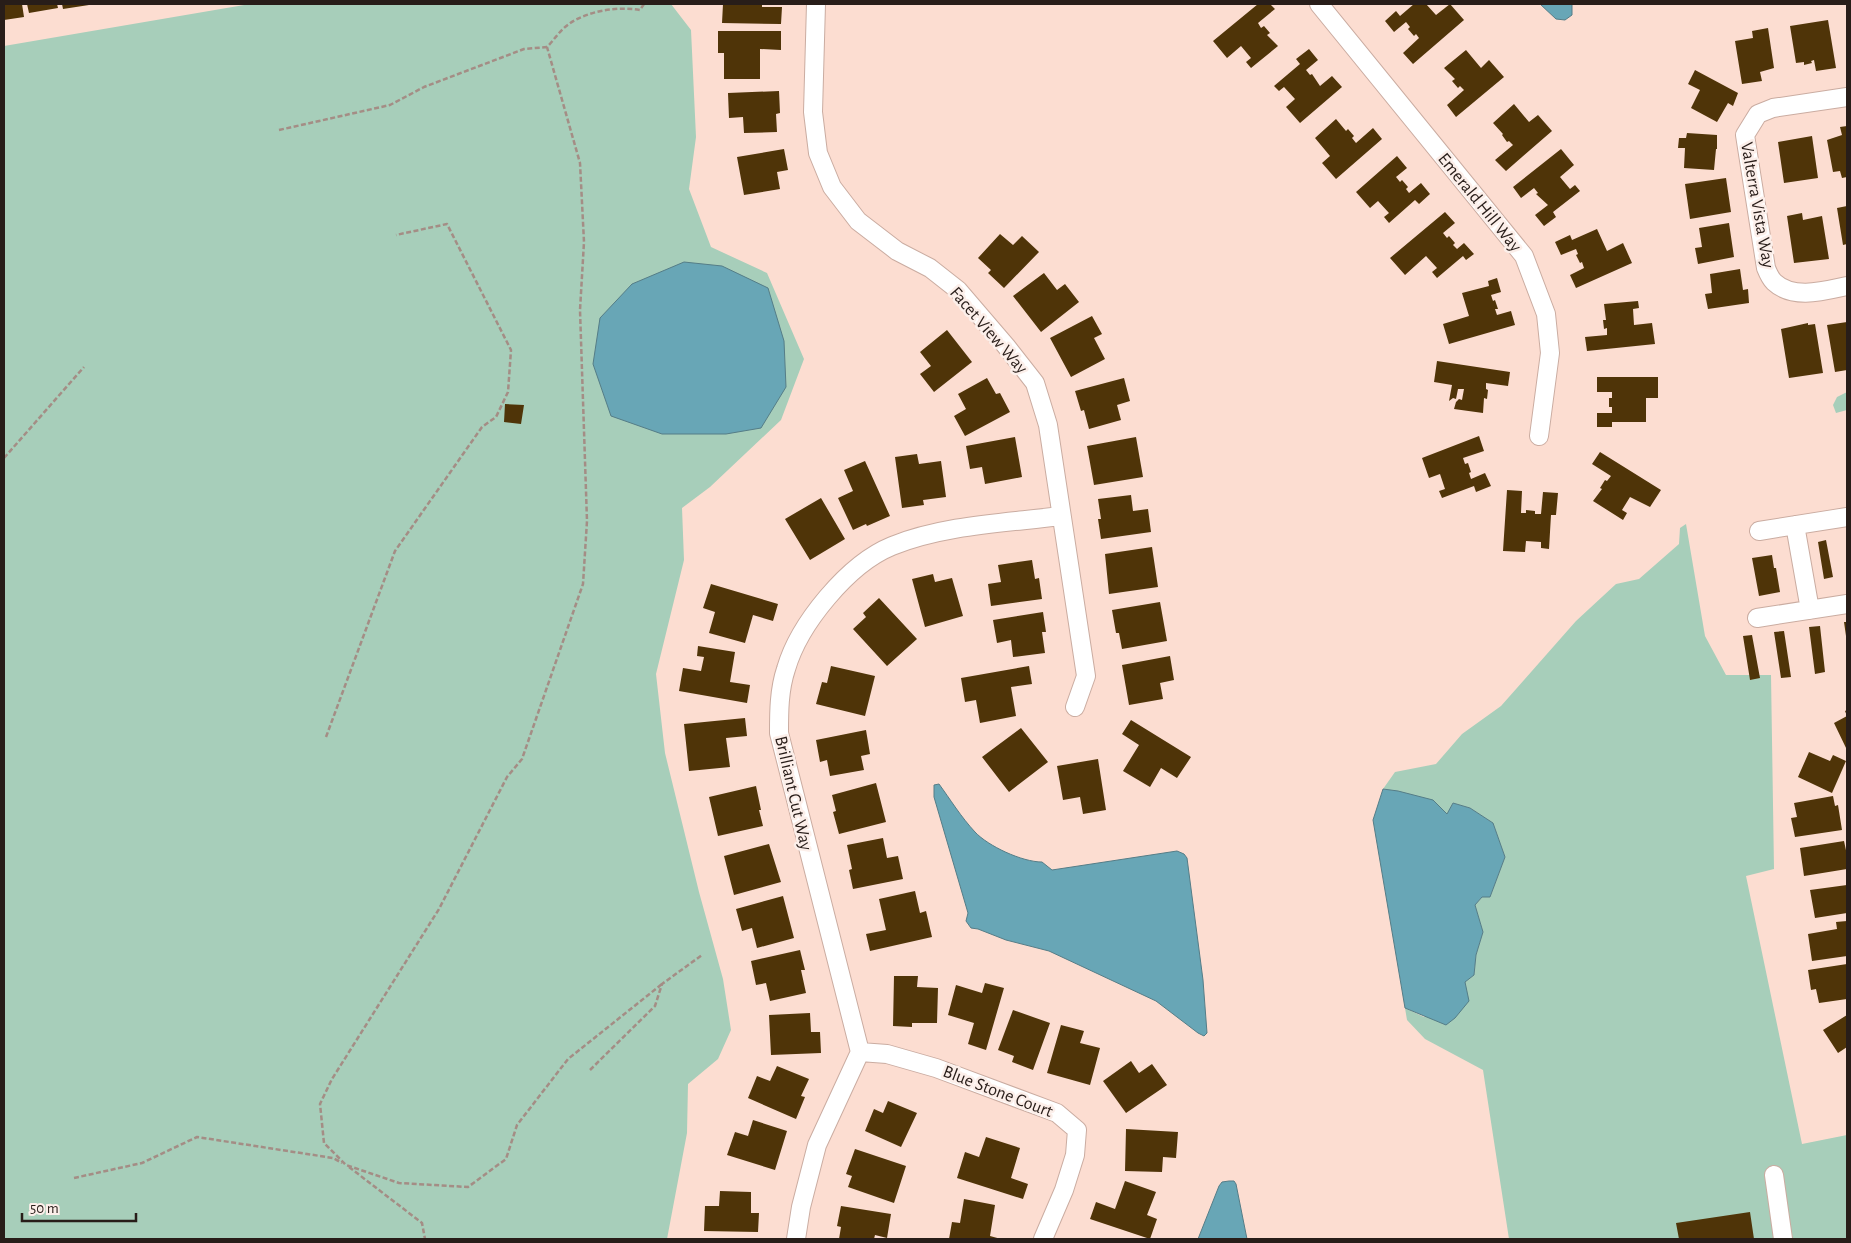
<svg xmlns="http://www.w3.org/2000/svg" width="1851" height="1243" viewBox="0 0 1851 1243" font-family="'Alegreya Sans',sans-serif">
<rect width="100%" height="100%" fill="#fcddd1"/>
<path fill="#a7ceba" d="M250,4H671L691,30L696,137L689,189L711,247L767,273L804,359L781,420L710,487L682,508L684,560L656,674L665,753L699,892L723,979L731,1030L718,1059L688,1084L687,1133L667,1239H4V46Z
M1847,392V410L1836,413L1833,405L1837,397Z
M1686,524L1705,636L1726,675H1771L1774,869L1746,876L1802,1144L1847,1135V1239H1509L1483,1070L1425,1039L1407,1020L1405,1008L1424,1017L1465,981L1474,975L1476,955L1483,932L1475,905L1482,897H1490L1505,857L1493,823L1470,808L1453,803L1447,815C1426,802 1407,792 1383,789L1395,772L1436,764L1462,734L1501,706L1576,621L1616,584L1639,579L1679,544L1680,528Z"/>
<path fill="#68a6b6" stroke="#557d87" d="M1540,4H1572V15L1565,20L1556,19Z
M684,262L722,266L768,288L784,341L786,387L761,428L726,434H662L611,416L593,364L600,318L632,284Z
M939,784C950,799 961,817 975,832C988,846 1022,862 1042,862L1052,870L1177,851L1184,854L1187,858L1203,980L1207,1033L1204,1036L1198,1033L1156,1001L1049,951L1006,940L978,929L971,928L966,921L968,913L934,797V785Z
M1383,789L1398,791L1433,800L1447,814L1453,803L1470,808L1493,823L1505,857L1490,897H1482L1475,905L1483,932L1476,955L1474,975L1465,982L1469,1001L1455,1018L1446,1025L1405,1008L1373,820Z
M1229,1181H1234L1236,1184L1247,1239H1198L1219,1186L1222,1182Z"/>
<path fill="#4f3408" d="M4,4H22L24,17L4,20Z
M27,4H57L58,8L29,13Z
M62,4H89V5L63,9Z
M723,4H762V7H782L781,24L722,23Z
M1258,4H1270L1275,9L1258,23L1261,28L1264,26L1270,33L1267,35L1278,46L1251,68L1246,62L1251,58L1241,46L1227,58L1213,41Z
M1414,4H1426L1436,15L1450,4L1464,20L1413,64L1403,53L1419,38L1416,34L1414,36L1408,29L1410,27L1406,22L1394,32L1385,21L1396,11L1400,16Z
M1828,20L1836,68L1816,71L1814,60L1811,61L1812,63L1804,65V62L1796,63L1790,26Z
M1768,28L1774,68L1760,72L1762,81L1742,84L1735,41L1753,38L1752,31Z
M718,31H781V50L760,49V79H724V53H718Z
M1309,49L1318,60L1306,70L1310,75L1312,74L1320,86L1332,76L1342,87L1300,123L1286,107L1295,99L1284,87L1279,91L1274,86L1300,64L1296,59Z
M1466,50L1481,68L1489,60L1504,77L1456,117L1447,105L1464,90L1460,86L1458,88L1452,81L1455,79L1444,68Z
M1695,70L1738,93L1733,106L1728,103L1717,122L1691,108L1700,90L1688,84Z
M779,91L780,113L776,114L777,132L744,133L743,117L729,118L728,93Z
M1514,104L1529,122L1538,115L1552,131L1506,171L1495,160L1513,145L1509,141L1507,142L1502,135L1503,134L1493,123Z
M1336,119L1346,131L1348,129L1354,136L1352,138L1356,143L1373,128L1382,139L1336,179L1322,163L1330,156L1315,138Z
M1847,126V177L1842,178L1840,171L1833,172L1827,140L1842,135L1840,127Z
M1687,133L1717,135V149H1716L1714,170L1684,168L1685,148H1678L1679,138H1686Z
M1812,136L1818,178L1784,183L1778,142Z
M784,149L788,170L777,172L780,189L744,195L737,157Z
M1561,149L1574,165L1560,177L1570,189L1575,185L1580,191L1553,212L1556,217L1544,226L1535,215L1548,205L1536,194L1538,193L1534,188L1521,198L1513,187Z
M1397,156L1407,168L1396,177L1400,182L1402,180L1408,187L1406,189L1409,193L1421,183L1430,194L1419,204L1415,200L1389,223L1384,217L1389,213L1378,201L1370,208L1356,192Z
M1726,178L1731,212L1690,219L1685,184Z
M1847,206V244L1843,245L1837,208Z
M1445,212L1455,223L1443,233L1447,238L1449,236L1455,243L1453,245L1457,249L1464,243L1474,254L1466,260L1463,256L1437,278L1432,272L1437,268L1426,256L1405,275L1390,258Z
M1802,213L1803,220L1822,216L1829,259L1794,263L1787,216Z
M1729,223L1734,257L1698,264L1695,248L1702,247L1699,228Z
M1597,229L1607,251L1623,243L1632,263L1576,288L1570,275L1584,268L1582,262L1580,263L1576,255L1578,254L1576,249L1561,255L1555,242L1570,235L1572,240Z
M1000,234L1013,245L1022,236L1039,252L1004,288L988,273L991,270L978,258Z
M1740,269L1743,290L1748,289L1749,303L1708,309L1705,294L1712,293L1710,274Z
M1044,273L1057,290L1065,284L1079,302L1041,332L1013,296Z
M1497,278L1501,292L1491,295L1493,301L1495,300L1498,309H1495L1497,315L1511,311L1515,325L1449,344L1443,324L1469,316L1462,293L1489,286L1488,281Z
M1638,301L1639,308L1633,309L1634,325L1652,323L1655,344L1587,351L1585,337L1607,335V328L1604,329L1603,320H1606L1604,304Z
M1092,316L1102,334L1094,338L1105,359L1071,377L1050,338Z
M1847,322V370L1835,372L1827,325Z
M1808,323V325L1815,324L1823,373L1789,378L1781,329Z
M947,330L972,362L934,392L920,374L931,366L920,352Z
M1437,361L1510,372L1508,386L1486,383V389L1488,390L1487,399L1484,398L1483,413L1454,409L1456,402L1459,399L1462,400L1464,389H1458L1456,399L1453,398L1449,401L1452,385L1434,382Z
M1597,377H1658V398H1646V422H1612V427H1597V413H1612V407H1609V398H1612V392H1597Z
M987,378L996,394L1000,393L1010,412L965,436L954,416L966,409L958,394Z
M1124,378L1130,401L1117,405L1121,420L1089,429L1084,410L1081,411L1075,391Z
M505,404L524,405L521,424L504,422Z
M1479,436L1484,451L1463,458L1465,464L1468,463L1471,472L1469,473L1471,479L1485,473L1491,486L1476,492L1474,486L1442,498L1439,491L1445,489L1440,474L1429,478L1422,458Z
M1015,437L1022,477L985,484L982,467L970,469L966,446Z
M1136,437L1143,477L1094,485L1087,446Z
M1600,452L1661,490L1650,507L1630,497L1622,510L1627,513L1623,520L1593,501L1602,489L1600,488L1605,480L1607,481L1611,476L1592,464Z
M917,454L919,464L941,461L946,497L923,500L924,505L902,508L895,457Z
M865,461L890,516L867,526L866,524L853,530L838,498L853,491L844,470Z
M1507,490L1522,491L1521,513H1526V510L1535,511V514H1541L1543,492L1558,493L1556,515H1551L1549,549L1541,548V542L1526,541L1525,552L1503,551Z
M1131,495L1133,511L1148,509L1151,532L1101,539L1098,519H1101L1098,499Z
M821,498L845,539L810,560L785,519Z
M1826,540L1833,577L1824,579L1818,542Z
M1152,547L1158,587L1109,594L1105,554Z
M1772,555L1774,568H1776L1780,592L1759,596L1752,558Z
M1032,560L1035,579L1039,578L1042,599L991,606L988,584L1001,582L998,565Z
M933,574L935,582L952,578L963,616L925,627L912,579Z
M711,584L778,604L773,621L753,615L745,643L709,633L715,612L703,608Z
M879,598L917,639L887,666L853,629L866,617L863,613Z
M1160,602L1167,641L1122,649L1119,633H1116L1112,610Z
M1043,612L1046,632H1042L1045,653L1013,657L1011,640L997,643L993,620Z
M1844,622H1847V636H1846Z
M1820,626L1825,672L1815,674L1809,627Z
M1784,631L1791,677L1781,678L1774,632Z
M1752,635L1760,678L1750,680L1743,636Z
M698,646L735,652L730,682L750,685L747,703L679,691L683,668L701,671L704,657L697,656Z
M1170,656L1174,680L1160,683L1163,699L1129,705L1122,665Z
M831,666L875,676L865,716L816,704L822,682L827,683Z
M1029,666L1032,684L1011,687L1016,716L980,723L976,700L965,702L961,678Z
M1847,710V750L1834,723L1847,716L1845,711Z
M745,718L747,736L726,738L730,767L689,771L684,724Z
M1131,720L1191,757L1177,778L1161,768L1150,787L1123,771L1139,745L1122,734Z
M1021,728L1048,762L1009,792L982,757Z
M866,730L870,754L861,756L864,770L830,776L827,760L820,762L816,740Z
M1809,752L1830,761L1833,755L1846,761L1832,793L1798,777Z
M1098,759L1106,810L1083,814L1080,797L1063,800L1057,766Z
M876,783L886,822L839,834L833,812L836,811L832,795Z
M756,786L761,810H759L763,826L718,836L709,797Z
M1833,796L1835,806L1838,805L1842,830L1795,837L1791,818L1797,817L1794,803Z
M883,838L887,858L898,856L903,879L853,889L849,870L852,869L847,845Z
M1844,841L1847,855V869L1804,876L1800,848Z
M769,844L781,882L734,895L724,856Z
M1847,885V913L1815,918L1810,890Z
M915,891L920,913L926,911L932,937L870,951L866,934L886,930L879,899Z
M783,896L794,938L757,948L752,928L742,931L736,909Z
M1847,921V956L1812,961L1808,934L1837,929L1836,922Z
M800,950L805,970H801L806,993L770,1001L766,983L756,985L751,961Z
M1847,964V999L1819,1003L1816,989L1811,990L1808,970Z
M894,976H918L917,987L938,988L937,1023H912V1027L893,1026Z
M985,983L1004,988L986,1050L968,1044L974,1023L948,1015L956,985L982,993Z
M1013,1010L1050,1023L1033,1070L1012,1062L1014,1056L998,1050Z
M810,1013L811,1032H820L821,1053L771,1055L769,1015Z
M1847,1015V1047L1838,1053L1823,1030Z
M1061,1025L1084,1031L1080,1043L1100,1048L1090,1085L1047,1073Z
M1131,1061L1139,1073L1152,1064L1167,1085L1126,1113L1103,1081Z
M777,1066L809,1079L801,1096L805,1097L796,1119L748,1098L757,1076L770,1081Z
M888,1101L917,1113L901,1147L865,1131L874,1109L883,1113Z
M753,1120L787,1131L775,1170L727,1155L735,1132L748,1136Z
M1126,1129L1178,1132L1176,1158L1163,1157L1162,1172L1125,1171Z
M986,1137L1020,1148L1011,1178L1028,1184L1023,1199L957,1178L965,1152L979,1157Z
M855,1149L906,1166L894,1203L848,1187L852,1176L846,1174Z
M1125,1181L1156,1192L1147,1215L1157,1219L1150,1239L1090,1219L1096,1202L1115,1209Z
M720,1191L751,1192V1213H759L758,1232L704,1231L705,1206H719Z
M964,1199L995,1205L990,1236L1001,1239H949L952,1222L960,1223Z
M841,1206L891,1214L887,1238L875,1235L874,1239H839L841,1227L837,1226Z
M1750,1212L1754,1239H1679L1676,1223Z"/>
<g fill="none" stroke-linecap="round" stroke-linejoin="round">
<defs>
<path id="minor" d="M816,4L813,112L818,153L832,187L858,221L897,251L930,268L958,290L1006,346L1035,383L1048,425L1086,676L1075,707
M1319,4L1524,256L1546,314L1550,353L1539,436
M1847,97L1773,108L1758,114L1745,135L1766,268C1768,273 1771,279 1774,282C1793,300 1824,291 1847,286
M1795,525L1810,610
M1759,531L1847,517
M1757,618L1847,604
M860,1052L887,1054L936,1068L1057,1113L1077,1130L1075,1155L1064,1190L1043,1239
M1774,1175L1783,1239
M796,1239L801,1207L817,1145L860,1052L779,733C779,712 779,690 786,669C799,624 848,564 892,546C944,525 1006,523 1061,516"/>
</defs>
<use href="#minor" stroke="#caaca1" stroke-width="20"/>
<path stroke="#a48d85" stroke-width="2.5" stroke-dasharray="5 2.5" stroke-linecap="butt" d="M644,4L640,10C618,6 587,11 569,24C561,29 554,40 547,47L580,163L584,242L580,310L587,521L583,584L522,759L507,777L439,909L332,1079L320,1104L324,1143L346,1165L399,1183L468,1187L506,1159L517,1125L568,1059L662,984
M279,130L390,105L424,87L524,49L547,47
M4,458L84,367
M326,737L395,551L482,427L496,417L508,392L511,350L447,224L396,235
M590,1070L655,1006L662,984L702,955
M349,1167L422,1223L425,1239
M74,1178L142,1163L197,1137L333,1158L342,1163"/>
<use href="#minor" stroke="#fff" stroke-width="18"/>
</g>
<g text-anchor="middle" stroke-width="5" stroke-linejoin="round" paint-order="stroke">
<g font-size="18" fill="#281d19" stroke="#fcefea">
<text transform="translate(1480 202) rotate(51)" y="6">Emerald Hill Way</text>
<text transform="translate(1758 205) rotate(80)" y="6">Valterra Vista Way</text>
<text transform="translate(989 330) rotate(49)" y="6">Facet View Way</text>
<text transform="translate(794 793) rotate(77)" y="6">Brilliant Cut Way</text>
<text transform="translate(998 1091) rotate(21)" y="6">Blue Stone Court</text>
</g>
</g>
<rect width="1851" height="1243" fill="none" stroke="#281d19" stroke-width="10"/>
<path d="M22 1213v8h114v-8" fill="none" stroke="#281d19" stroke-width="2.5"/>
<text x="30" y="1213" font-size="15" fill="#281d19" stroke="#fcefea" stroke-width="4" paint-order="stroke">50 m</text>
</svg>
